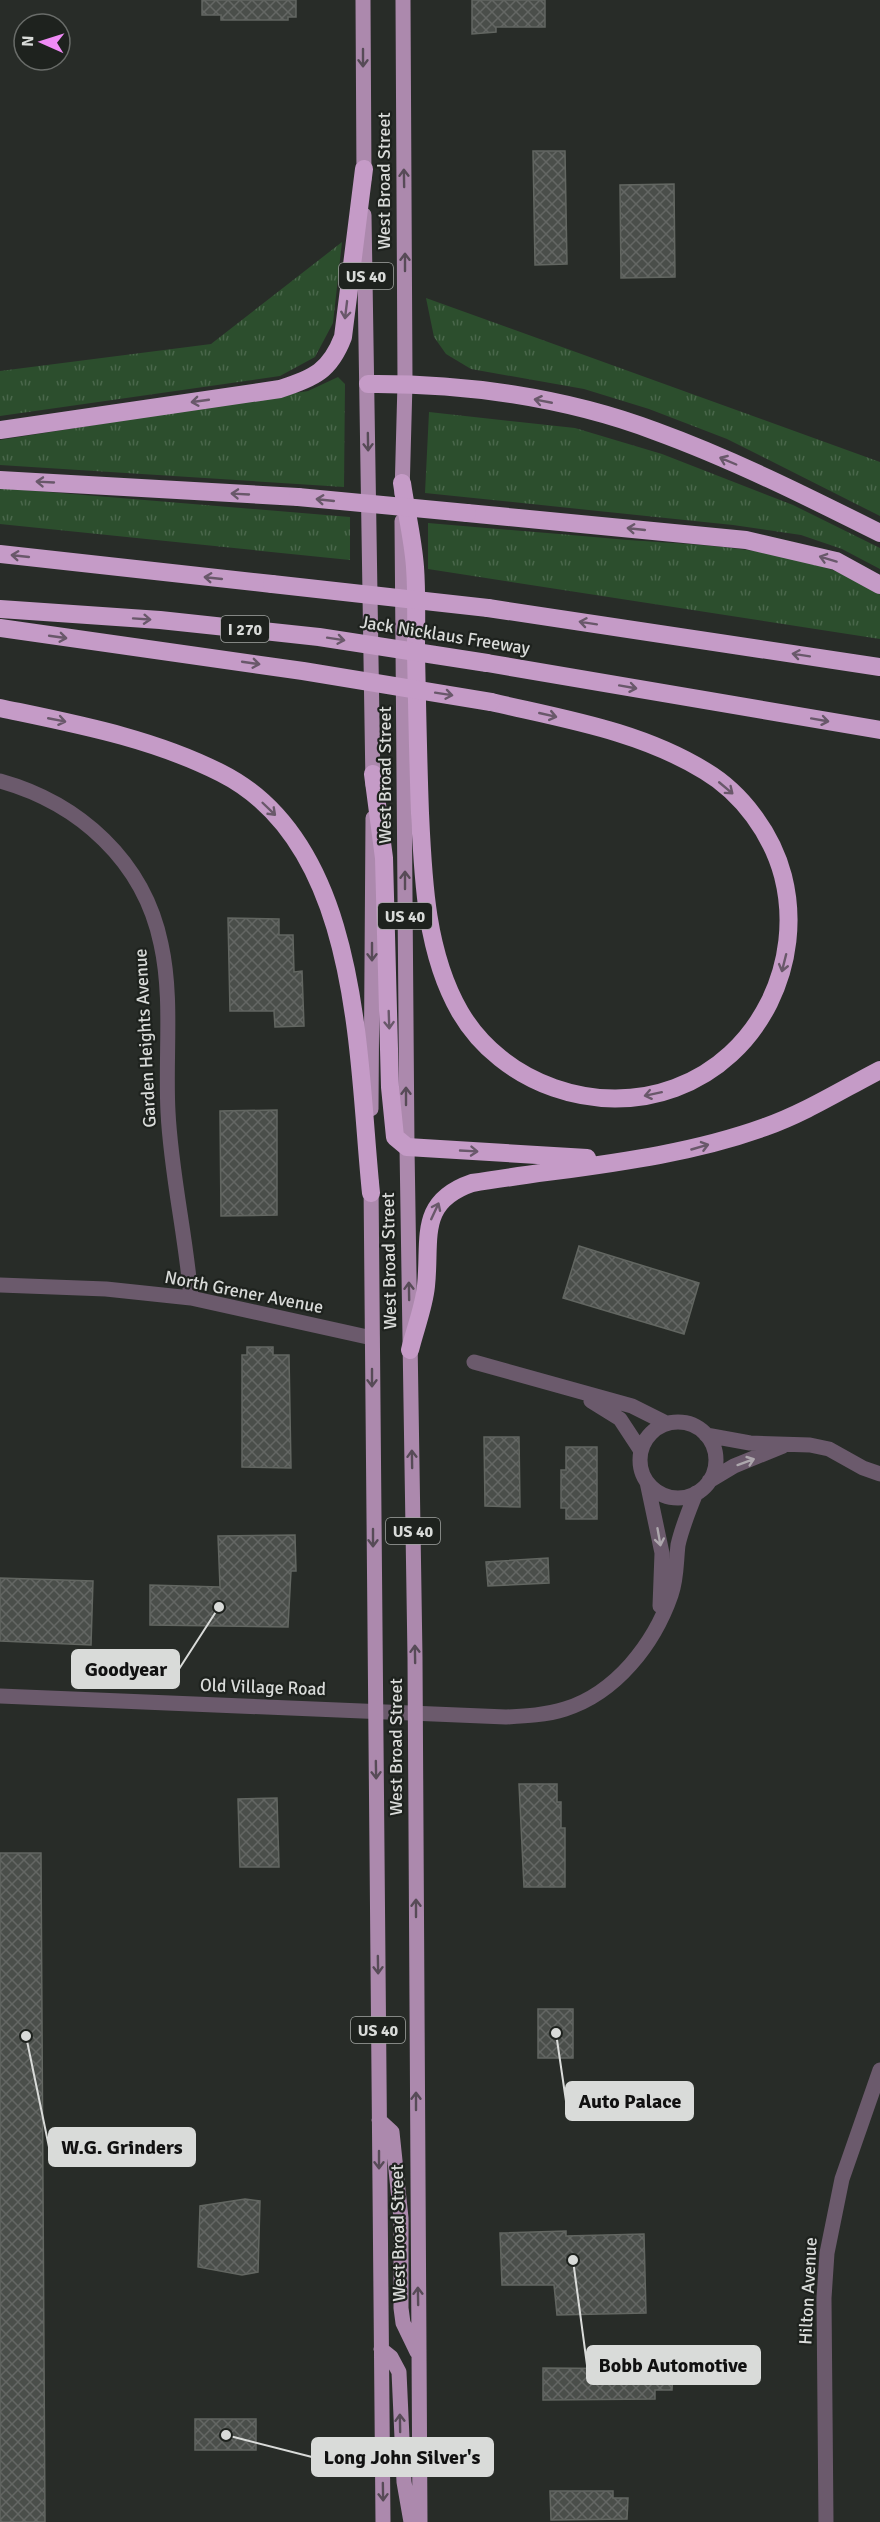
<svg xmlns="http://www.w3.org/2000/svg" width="880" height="2522" viewBox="0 0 880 2522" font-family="Signika,sans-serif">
<defs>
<pattern id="grass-tufts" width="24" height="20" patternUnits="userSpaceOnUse" patternTransform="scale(1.5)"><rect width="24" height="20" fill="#2c4e2d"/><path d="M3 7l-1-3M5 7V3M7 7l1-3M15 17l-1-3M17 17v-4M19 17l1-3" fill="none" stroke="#4a674b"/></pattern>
<pattern id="building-cross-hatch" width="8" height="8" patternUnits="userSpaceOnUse" patternTransform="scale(1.5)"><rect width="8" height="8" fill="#4a4e4a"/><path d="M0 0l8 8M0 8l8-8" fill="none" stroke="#646764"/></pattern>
</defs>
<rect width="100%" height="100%" fill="#282c28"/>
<path fill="url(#grass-tufts)" d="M342,242L333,323L315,357L280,376L0,416V371L211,344Z
M426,298L880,462V516L727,439L649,409L584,389L471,369L446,354L434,337Z
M338,377L345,384L344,487L0,465V440L308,391Z
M429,412L575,428L662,454L793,505L880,548V569L842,549L801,535L733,525L425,493Z
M0,488L350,517V560L0,524Z
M428,523C495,529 562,534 628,540C710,546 810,547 880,594V639L428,569Z"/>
<path fill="url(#building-cross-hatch)" stroke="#626661" stroke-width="1.5" d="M202,0H296V17H288V20H221V15H202Z
M472,0H545V27H496V32L472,34Z
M533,151H565L567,264L535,265Z
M674,184L675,277L621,278L620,185Z
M228,918L279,919V935H293L294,972L302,971L304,1026L275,1027L274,1011H230Z
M277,1110V1215L221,1216L220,1111Z
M579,1246L699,1283L684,1334L563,1298Z
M247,1347H273V1355H289L291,1468L242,1467V1355H247Z
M484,1437H519L520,1507L485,1506Z
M566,1447H597V1519H566V1508H561V1470H566Z
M295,1535L296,1571H291L288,1627L150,1625V1585L220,1587L218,1536Z
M548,1558L549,1583L488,1586L486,1562Z
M0,1578L93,1581L91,1645L0,1641Z
M519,1784H557V1802H561V1828H565V1887H524Z
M277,1798L279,1867H240L238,1799Z
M0,1853H41L45,2522H0Z
M538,2009H573V2058H538Z
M245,2199L260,2201L258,2272L242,2275L198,2267L200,2206Z
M566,2231V2236L644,2234L646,2313L557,2315L554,2285H502L500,2233Z
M543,2368L673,2369L672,2390H655V2399L543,2400Z
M195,2419H256V2450H195Z
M550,2491H613V2498H628L627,2519L551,2520Z"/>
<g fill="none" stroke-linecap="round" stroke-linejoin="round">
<path stroke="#6b5a6c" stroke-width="15" d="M0,781C79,803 144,861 161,944C173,998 165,1057 168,1112C171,1174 186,1236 191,1298
M0,1285L106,1289L191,1298L372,1338
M474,1362L632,1406L666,1423
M591,1401L620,1419L641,1451
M640 1460a38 38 0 1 1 76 0a38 38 0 1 1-76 0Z
M706,1435L750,1443L810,1445L829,1449L863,1468L880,1474
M709,1481L734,1466L783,1446
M647,1482L662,1553L660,1606
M0,1696L506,1717C526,1716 546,1715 565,1709C616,1693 654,1644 671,1595C677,1578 676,1562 678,1545C682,1527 689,1510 696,1493
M826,2522L824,2298L827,2253L842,2179L880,2070"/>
<path stroke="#ac89ad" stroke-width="15" d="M363,0L364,179
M364,215L373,785
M402,494L405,383L403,0
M402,521L407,1147L415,1657L420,2522
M371,1109L373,818
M371,1181L383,2522
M379,2120L392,2132L401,2218V2308L403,2323L417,2352
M381,2349L391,2357L399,2372L404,2482L411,2522"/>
<path stroke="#c59bc7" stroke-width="18" d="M368,384C463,383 565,397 655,431C732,459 806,496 880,533
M0,430L280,389C314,378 330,371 343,337L364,169
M0,480L298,497
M402,483C406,511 413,539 415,567C417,594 416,623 416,651C417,705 418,759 420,813C423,880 426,953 460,1012C502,1084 597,1117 675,1088C760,1057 805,962 783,876C772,834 742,793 705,771C640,731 564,719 491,702
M467,513L746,540L836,561L880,585
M0,554L272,584
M488,608L880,667
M487,663L880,730
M0,708C76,724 152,738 221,773C362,844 357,1058 371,1193
M373,774L384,858L390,1087L395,1137L407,1147L587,1158
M410,1350C415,1329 424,1307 426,1286C431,1239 417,1202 472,1183C570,1167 671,1161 765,1127C805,1113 843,1089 880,1070"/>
<path stroke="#c59bc7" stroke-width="18" d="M298,497L467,513
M272,584L488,608
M0,609L160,620L319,637L487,663
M0,628L303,671L491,702"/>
</g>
<defs><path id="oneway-shaft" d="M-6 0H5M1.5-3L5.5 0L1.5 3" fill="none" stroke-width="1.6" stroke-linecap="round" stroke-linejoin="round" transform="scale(1.5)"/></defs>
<g stroke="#574b57">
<use href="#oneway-shaft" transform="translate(363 58) rotate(90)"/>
<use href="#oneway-shaft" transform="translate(404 178) rotate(-91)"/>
<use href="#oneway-shaft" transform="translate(405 262) rotate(-90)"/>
<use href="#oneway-shaft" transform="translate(368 442) rotate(89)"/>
<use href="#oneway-shaft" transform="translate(405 880) rotate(-90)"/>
<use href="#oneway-shaft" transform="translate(372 952) rotate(90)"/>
<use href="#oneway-shaft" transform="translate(406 1096) rotate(-90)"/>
<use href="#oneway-shaft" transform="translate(409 1291) rotate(-91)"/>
<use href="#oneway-shaft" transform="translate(372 1378) rotate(90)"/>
<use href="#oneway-shaft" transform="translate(412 1459) rotate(-91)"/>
<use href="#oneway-shaft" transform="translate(373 1538) rotate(90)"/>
<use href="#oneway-shaft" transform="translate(415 1654) rotate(-91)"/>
<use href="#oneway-shaft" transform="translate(376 1770) rotate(89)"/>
<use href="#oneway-shaft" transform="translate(416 1908) rotate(-90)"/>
<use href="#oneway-shaft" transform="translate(378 1965) rotate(89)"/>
<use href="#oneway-shaft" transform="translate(416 2101) rotate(-90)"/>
<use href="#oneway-shaft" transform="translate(379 2160) rotate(90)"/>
<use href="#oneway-shaft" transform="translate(418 2296) rotate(-91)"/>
<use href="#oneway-shaft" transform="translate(400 2423) rotate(-91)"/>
<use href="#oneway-shaft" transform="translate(383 2492) rotate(89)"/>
</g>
<g stroke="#69586a">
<use href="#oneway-shaft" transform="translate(346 310) rotate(97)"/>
<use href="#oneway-shaft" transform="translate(200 401) rotate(172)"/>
<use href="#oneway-shaft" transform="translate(543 401) rotate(-169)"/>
<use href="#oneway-shaft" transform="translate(728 461) rotate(-157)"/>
<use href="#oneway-shaft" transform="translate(45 482) rotate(-177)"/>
<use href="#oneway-shaft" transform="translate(240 494) rotate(-177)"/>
<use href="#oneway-shaft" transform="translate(325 500) rotate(-174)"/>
<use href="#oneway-shaft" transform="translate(636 529) rotate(-174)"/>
<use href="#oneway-shaft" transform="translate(20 556) rotate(-174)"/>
<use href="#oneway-shaft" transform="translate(828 559) rotate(-163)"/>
<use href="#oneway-shaft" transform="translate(213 578) rotate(-174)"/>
<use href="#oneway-shaft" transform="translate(142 619) rotate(4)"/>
<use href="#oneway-shaft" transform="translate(588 623) rotate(-171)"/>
<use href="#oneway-shaft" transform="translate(58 637) rotate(8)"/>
<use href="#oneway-shaft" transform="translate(336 639) rotate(9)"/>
<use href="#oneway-shaft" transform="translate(801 655) rotate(-171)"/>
<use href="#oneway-shaft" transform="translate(251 663) rotate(8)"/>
<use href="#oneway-shaft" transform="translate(628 687) rotate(10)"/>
<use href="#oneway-shaft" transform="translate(444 694) rotate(9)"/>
<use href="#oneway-shaft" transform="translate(548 715) rotate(13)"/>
<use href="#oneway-shaft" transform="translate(57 720) rotate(11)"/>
<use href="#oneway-shaft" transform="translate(820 720) rotate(10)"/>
<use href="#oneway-shaft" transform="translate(726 788) rotate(40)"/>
<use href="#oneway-shaft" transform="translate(269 809) rotate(44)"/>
<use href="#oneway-shaft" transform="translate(784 963) rotate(104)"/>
<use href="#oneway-shaft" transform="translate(389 1020) rotate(88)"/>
<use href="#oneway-shaft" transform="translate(653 1094) rotate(168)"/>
<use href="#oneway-shaft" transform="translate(700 1147) rotate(-16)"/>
<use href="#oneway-shaft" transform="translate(469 1151) rotate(3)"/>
<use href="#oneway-shaft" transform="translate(435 1211) rotate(-65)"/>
</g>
<g stroke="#ada7ad">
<use href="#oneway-shaft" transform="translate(746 1462) rotate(-20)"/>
<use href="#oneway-shaft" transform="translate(659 1537) rotate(80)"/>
</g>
<g text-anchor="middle" stroke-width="4.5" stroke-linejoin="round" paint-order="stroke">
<g fill="#1e221e" stroke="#a1a4a1" stroke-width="1.5">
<rect x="339" y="263" width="54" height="26" rx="4.5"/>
<rect x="221" y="616" width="48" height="26" rx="4.5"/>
<rect x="378" y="903" width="54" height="26" rx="4.5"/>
<rect x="386" y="1518" width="54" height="26" rx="4.5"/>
<rect x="351" y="2017" width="54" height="26" rx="4.5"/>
</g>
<g font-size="16" font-weight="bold" fill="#d9dbd9">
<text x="366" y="282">US 40</text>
<text x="245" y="635">I 270</text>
<text x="405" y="922">US 40</text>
<text x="413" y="1537">US 40</text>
<text x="378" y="2036">US 40</text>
</g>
<g font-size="18" fill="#d9dbd9" stroke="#1e221e">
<text transform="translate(384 181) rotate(-90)" y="6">West Broad Street</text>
<text transform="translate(445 635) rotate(9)" y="6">Jack Nicklaus Freeway</text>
<text transform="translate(385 775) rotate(-90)" y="6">West Broad Street</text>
<text transform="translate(145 1038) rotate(-93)" y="6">Garden Heights Avenue</text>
<text transform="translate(389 1261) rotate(-91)" y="6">West Broad Street</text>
<text transform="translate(244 1292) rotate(11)" y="6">North Grener Avenue</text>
<text transform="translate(263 1687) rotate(2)" y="6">Old Village Road</text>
<text transform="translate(396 1747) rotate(-90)" y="6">West Broad Street</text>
<text transform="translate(398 2233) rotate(-91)" y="6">West Broad Street</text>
<text transform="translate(808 2291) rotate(-87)" y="6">Hilton Avenue</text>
</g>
</g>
<path fill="none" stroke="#d9dbd9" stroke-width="2" d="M219 1607L179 1669M556 2033L566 2101M26 2036L49 2147M573 2260L587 2365M226 2435L312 2457"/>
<g fill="#d9dbd9" stroke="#1e221e" stroke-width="2">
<circle cx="219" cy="1607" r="6"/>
<circle cx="556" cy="2033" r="6"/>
<circle cx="26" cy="2036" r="6"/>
<circle cx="573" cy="2260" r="6"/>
<circle cx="226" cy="2435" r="6"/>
</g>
<g fill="#d9dbd9" stroke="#d9dbd9" stroke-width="2">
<rect x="72" y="1650" width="107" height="38" rx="6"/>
<rect x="566" y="2082" width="127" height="38" rx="6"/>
<rect x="49" y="2128" width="146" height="38" rx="6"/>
<rect x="587" y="2346" width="173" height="38" rx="6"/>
<rect x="312" y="2438" width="181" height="38" rx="6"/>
</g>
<g font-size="20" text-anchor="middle" font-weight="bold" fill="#111">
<text x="126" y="1676">Goodyear</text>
<text x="630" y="2108">Auto Palace</text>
<text x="122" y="2154">W.G. Grinders</text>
<text x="673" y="2372">Bobb Automotive</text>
<text x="402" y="2464">Long John Silver's</text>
</g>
<g transform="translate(42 42) rotate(273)"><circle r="28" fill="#1e221e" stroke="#696c69" stroke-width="1.5"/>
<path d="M0-4.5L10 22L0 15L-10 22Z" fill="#f08bf6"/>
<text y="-9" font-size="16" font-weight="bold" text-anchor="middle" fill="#d9dbd9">N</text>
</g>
</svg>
